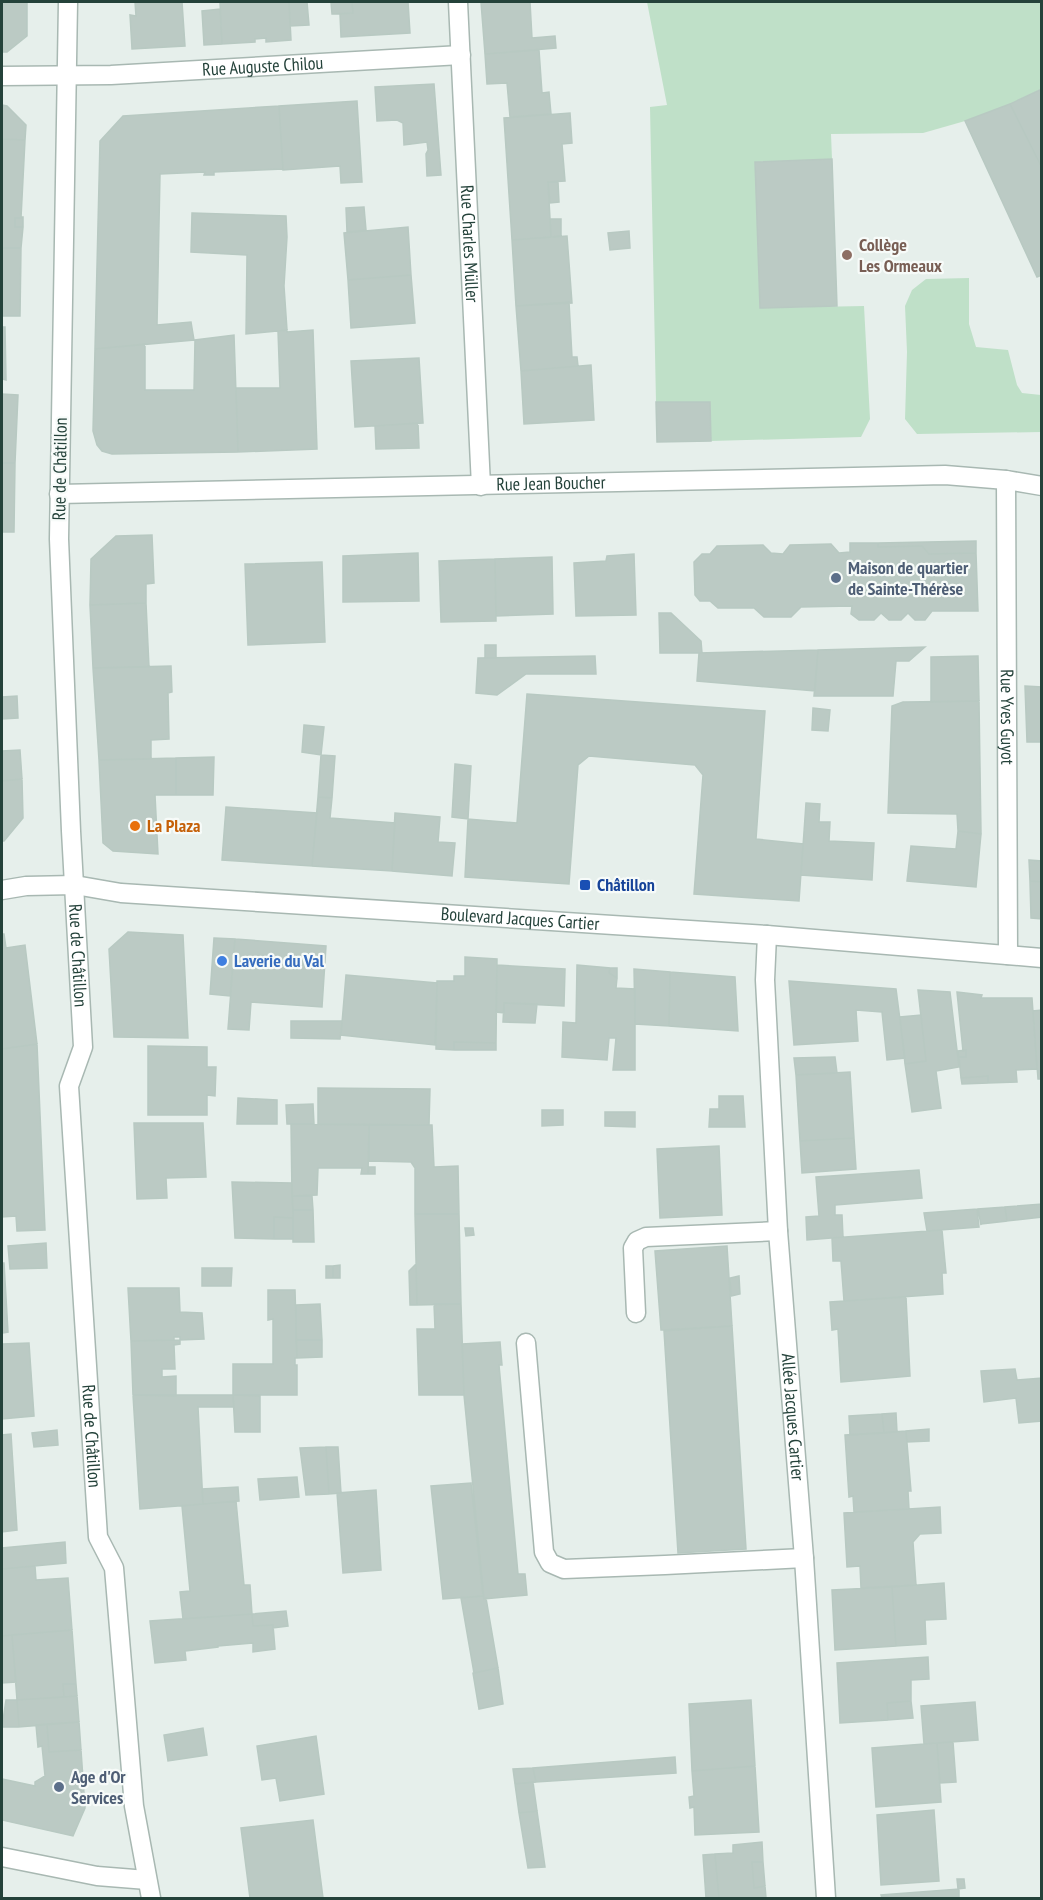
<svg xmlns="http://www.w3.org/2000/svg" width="1043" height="1900" viewBox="0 0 1043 1900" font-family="'PT Sans Narrow',sans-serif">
<rect width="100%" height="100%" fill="#e6efeb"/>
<path fill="#bfe0c8" d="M647,2H1041V89L1010,104L965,121L923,133L831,134L832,159L755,162L760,308L864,306L870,419L861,437L711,441L710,402H656L650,107L667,105Z
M969,278V324L976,347L1008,350L1017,385L1022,393L1041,395V432L917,434L905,419L907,352L905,306L912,290L926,279Z"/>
<path fill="#bbcac4" stroke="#b8c9c2" stroke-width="1.5" d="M2,2H27V36L7,52H2Z
M135,2H182L185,46L132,49L130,15L136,16Z
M220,2H289L291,40L266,42V38L255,39V42L222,44Z
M289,2H307L309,25L290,26Z
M331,2H352L353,13L332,14Z
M352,2H408L410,33L341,37L340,14L353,13Z
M481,2H530L532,38L555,36L556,48L485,54Z
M220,9L222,44L204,45L202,11Z
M539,50L542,93L549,92L551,114L510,117L507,83L487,84L485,54Z
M434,84L441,175L427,176L426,154L428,150L427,142L404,145L403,123L397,120L377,121L375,87Z
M1042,89V168L1010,104Z
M357,101L362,182L341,183L340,166L283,170L279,106Z
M1010,104L1042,168V275L1037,277L965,121Z
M2,105L7,106L26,125L25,140L2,139Z
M279,106L283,169L214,172V175H204L205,172L160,174L157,325L191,322L194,340L95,349L100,141L123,116Z
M570,113L572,143L562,144L565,181L548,182L551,237L512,240L504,118Z
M2,139L25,140L21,218H15V227H23L21,248H2Z
M832,159L837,306L760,308L755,162Z
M548,182H558L559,202L550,203Z
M364,207L366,230L347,232L346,208Z
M192,213L286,216L287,237L284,286L287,330L246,334L247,255L191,252Z
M21,217H23V227H15V218H21Z
M550,219H561V236L551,237Z
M408,227L411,275L348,280L344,233Z
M629,231L630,248L610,250L608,233Z
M567,236L572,303L516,306L512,240Z
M2,248H21L20,316H2Z
M411,275L415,323L351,328L348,280Z
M569,302L572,357H577L578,366L521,371L516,306Z
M2,327H5L6,380L2,379Z
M287,330V332L313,330L317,449L238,452L236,388H280L278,331Z
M234,335L238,452L112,454L102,451L97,445L93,431L95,349L145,344V390H194L195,340Z
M419,358L423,423L355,427L351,361Z
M591,365L594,420L524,424L521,371Z
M2,394L18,395L15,463H2Z
M656,402H710L711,441L657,442Z
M418,423L419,448L376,449L375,426Z
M2,463H15L14,532H2Z
M152,535L154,583L146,584V603L90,605L91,559L116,536Z
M976,541V553L929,554L922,546L878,547V543Z
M850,543H878V547L922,546L929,554L976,553L978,611H932L925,620H915L908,613L901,620H889L881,613L874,620H859L851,614L852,606L801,607L791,617H764L754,608H718L710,601H700L695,595L694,562L702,554H710L717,546L763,545L771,553L783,554L790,545L831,544L839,553L850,552Z
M418,553L419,601L343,602V556Z
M634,554L636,615L576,616L574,563L606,561L607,556Z
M552,557L553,614L496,616L495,559Z
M495,559L496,621L441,622L439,561Z
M322,562L325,642L248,645L245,564Z
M146,603L149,667L93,668L90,605Z
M659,613H671L701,641L702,653H660Z
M485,645H496V658H485Z
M925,647L909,661H896L893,696H814L818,650Z
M818,650L815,691L697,681L699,653Z
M595,656L596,674H526L497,695L476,693L478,658Z
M978,656L979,701L931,702V657Z
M171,666L172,692L168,693L169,739L151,740V759L99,760L93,668Z
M1025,686L1042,687V742H1027Z
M527,694L765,711L756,839L803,844L799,901L694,894L703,775L695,765L589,756L578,765L569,884L465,877L468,819L517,823Z
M17,696L18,718L2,719V697Z
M979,701L981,834L958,831L957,814L888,813L892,706L903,702Z
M813,708L830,710L828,731L812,730Z
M304,725L324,727L321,755L302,752Z
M20,750L22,779L2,781V751Z
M321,755L335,756L332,798L318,797Z
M214,757L213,795H176V758Z
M176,758V795H155L158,854L113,851L103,843L99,760Z
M455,764L471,766L468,819L452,817Z
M22,779L23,818L4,841H2V781Z
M318,797L332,798L330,818L395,823L392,871L312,866Z
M806,803L820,804L819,822H830L829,841L874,843L872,880L801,875Z
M226,807L317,813L312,866L222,860Z
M395,813L440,817L438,842L455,843L452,876L392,871Z
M958,831L981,834L976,887L907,881L911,846L956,849Z
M1029,860L1042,861V882L1030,881Z
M1030,881L1042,882V919L1031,918Z
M128,932L183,935L188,1038L114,1037L109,949Z
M2,934H4L6,948L25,945L37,1044L2,1049Z
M214,938L235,939L230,996L210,994Z
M235,939L326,946L322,1007L251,1002L249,1030L228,1029Z
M465,957L497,959L496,1043L454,1042V1050L436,1049L437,981H454V976H465Z
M497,965L565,969L564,1006L504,1003V1013L496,1012Z
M577,965L610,968L609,973L617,978L616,988L635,989V1070H613L616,1038H609L607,1060L562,1057L563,1022L576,1023Z
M610,968H617V978L609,973Z
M634,969L670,972L669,1026L635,1024Z
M670,972L735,977L738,1031L669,1026Z
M346,975L437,983L435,1045L341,1035Z
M789,981L896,989L905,1058L887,1060L882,1012L856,1010L858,1041L794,1045Z
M918,990L950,992L959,1067L936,1071L941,1108L912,1112L905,1064L926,1061Z
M957,992L982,995L981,998H1032L1037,1069L1016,1070L1017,1082L988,1083V1076L961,1078L959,1057H966V1050L963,1051Z
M504,1003L537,1004L535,1023L503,1022Z
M1042,1010V1079H1038L1033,1011Z
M921,1015L926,1061L905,1064L900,1017Z
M291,1021H342L340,1039L291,1038Z
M454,1042L496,1043V1050H454Z
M37,1044L45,1230L17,1231L16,1216L2,1217V1049Z
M148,1046L207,1047V1067H216L215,1096L207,1095V1115H148Z
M966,1050V1057H959L958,1051Z
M835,1057L837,1073L796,1075L794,1058Z
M850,1072L854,1138L800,1141L796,1075Z
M988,1076V1083L962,1084L961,1078Z
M318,1088L430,1089L429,1125L318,1124Z
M719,1096H743L745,1127H709L710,1109H719Z
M238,1098L277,1100V1124H237Z
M313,1104L314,1124H287L286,1105Z
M542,1110H563V1125L542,1126Z
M605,1112H635V1127L605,1126Z
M134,1123H203L206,1177L166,1178L167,1198L137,1199Z
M291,1124L369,1125L368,1174H361L362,1168H318L317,1195L292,1196Z
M369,1125H432L434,1167L458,1166L459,1214H415V1168L411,1162L369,1161Z
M854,1138L856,1169L802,1173L800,1141Z
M719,1146L722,1215L660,1218L657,1149Z
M369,1167H375V1174H368Z
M919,1170L922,1198L835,1205V1215H842L843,1237L807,1240L806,1217L819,1216L816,1177Z
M232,1182L292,1183L293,1218L274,1217V1239L235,1238Z
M292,1196H312L313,1210H293Z
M1042,1204V1217L1007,1221L1005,1207Z
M1005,1207L1007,1221L981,1224V1225L978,1209Z
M977,1209L979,1227L927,1231L924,1213Z
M293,1210H313L314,1242H293Z
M415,1214H459L461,1304L417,1305Z
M274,1217L293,1218V1239H274Z
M465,1228H473L474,1235L466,1236Z
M942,1230L946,1273H942L943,1294L844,1301L841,1261H833L832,1238Z
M46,1243L47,1268L10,1269L8,1246Z
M727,1246L732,1326L661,1330L655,1251Z
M2,1263H4L8,1332L2,1333Z
M416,1264L417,1305H410L409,1271Z
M340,1265V1278H333V1266Z
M326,1266H333V1278H326Z
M202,1268H232L231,1286H202Z
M739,1276L740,1294L731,1296L730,1278Z
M128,1288H179L180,1312L202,1313L204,1339L180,1340V1337H174V1340L131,1341Z
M268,1290H295L297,1358H295V1365H297V1395H233V1364H273V1319L268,1320Z
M906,1297L910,1376L841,1382L838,1329L832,1330L830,1302Z
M320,1304L322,1340H296V1305Z
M434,1304H461L464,1395H419L417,1329H435Z
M732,1326L746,1549L678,1553L664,1331Z
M180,1340V1344L174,1345L175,1369H162V1377L176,1376V1396L133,1395L131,1341Z
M296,1340H322V1357L297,1358Z
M500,1342L502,1365H499L518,1574H525L527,1595L484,1599L464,1395L462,1344Z
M29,1343L34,1416L2,1419V1344Z
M1015,1369L1017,1380L1042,1378V1421L1019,1423L1016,1398L984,1402L981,1371Z
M133,1395H233L234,1407H198L203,1504L140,1509Z
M233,1395L260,1396V1432H235Z
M896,1413L897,1432L884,1433L882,1414Z
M882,1414L884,1433L850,1435L849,1416Z
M929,1429V1441L907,1442L906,1431Z
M57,1430L58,1445L34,1447L32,1433Z
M906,1431L911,1491H908L909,1509L854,1512L853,1496L849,1497L845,1435Z
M11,1434L17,1530L2,1532V1435Z
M326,1447L329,1494L306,1495L300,1448Z
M326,1447H338L341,1493L329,1494Z
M297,1477L299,1497L260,1500L258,1479Z
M471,1483L483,1596L443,1599L431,1486Z
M238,1487L239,1501L203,1504L202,1489Z
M376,1490L381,1570L343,1573L337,1493Z
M236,1501L244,1585H250L252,1614L183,1619L180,1592L190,1591L182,1506Z
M940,1507L941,1533L920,1534L913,1542L916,1585L861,1588L860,1566L847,1567L844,1513Z
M65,1542L66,1563L2,1569V1548Z
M35,1566L36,1580L68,1578L72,1630L2,1636V1569Z
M944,1583L946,1619L925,1620L926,1644L896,1646L892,1587Z
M892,1587L896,1646L835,1650L832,1590Z
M483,1596L484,1599L486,1598L498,1668L474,1673L461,1598Z
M286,1611L288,1626L273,1628V1625L253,1626L252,1614Z
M252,1614L253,1626L273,1625L275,1649L253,1652V1643L218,1646V1647L185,1651L186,1660L155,1663L150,1621Z
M72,1630L76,1684H63L64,1697L17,1700L12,1635Z
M12,1635L16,1682L2,1683V1636Z
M928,1657L929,1679L911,1680V1701L887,1703L888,1720L840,1723L837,1663Z
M498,1668L503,1704L479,1709L473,1673Z
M63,1684H76L77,1696L64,1697Z
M77,1696L79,1722L19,1727L17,1700Z
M6,1700H17L19,1727H2Z
M751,1700L755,1766L692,1771L689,1704Z
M911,1701L913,1718L888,1720L887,1703Z
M975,1702L978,1740L924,1744L921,1706Z
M79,1722L81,1750L49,1752L47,1724Z
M47,1724L49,1752L81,1750L85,1808L73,1836L2,1820V1779L35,1786V1782L45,1776L42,1746L38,1747L36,1725Z
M203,1728L207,1755L168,1761L164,1735Z
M316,1736L324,1794L280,1801L276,1778L262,1780L257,1746Z
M953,1742L956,1782L940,1783L937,1743Z
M937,1743L941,1802L876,1807L872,1748Z
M675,1757L676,1773L536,1782L533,1768Z
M755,1766L759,1832L695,1835L694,1807L690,1808L689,1797L694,1796L692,1771Z
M533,1768L536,1782L515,1784L513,1769Z
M533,1782L537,1811L519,1813L515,1784Z
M934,1810L939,1881L881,1885L877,1815Z
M537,1811L545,1867L528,1868L519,1813Z
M313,1820L323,1898H250L241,1828Z
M762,1842L763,1862H752L754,1888L765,1886L766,1898H719L715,1854L733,1853V1845Z
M715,1854L719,1898H706L703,1855Z
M752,1862H763L765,1886L754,1888Z
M957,1879H964L965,1888L958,1889Z
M959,1889V1898H882L881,1895Z"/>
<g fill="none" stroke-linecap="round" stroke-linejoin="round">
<defs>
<path id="service" d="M636,1313L633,1248L637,1241L646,1237L778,1231
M526,1343L544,1552L550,1563L564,1569L665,1565L804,1558"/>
<g id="minor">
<path id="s1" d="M458,2L481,486"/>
<path id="s2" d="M2,76L111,75L461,55"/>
<path id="s3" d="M1006,480L1008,955"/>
<path id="s4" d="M59,494L945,475L1006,480L1042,486"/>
<path id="s5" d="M767,935L765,980L778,1231L804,1558L826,1898"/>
<path d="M2,1857L97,1876L147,1880"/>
</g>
<g id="tertiary">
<path id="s6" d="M68,2L59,539L71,831L83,1047L69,1086L98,1537L114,1568L134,1806L151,1898"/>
<path id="s7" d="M2,890L26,886L75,885L121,893L767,935L1042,958"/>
</g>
</defs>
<use href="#service" stroke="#a8b8b2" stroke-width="21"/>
<use href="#minor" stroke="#a8b8b2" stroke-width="21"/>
<use href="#tertiary" stroke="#a8b8b2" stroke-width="21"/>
<use href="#service" stroke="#fff" stroke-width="18"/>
<use href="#minor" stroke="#fff" stroke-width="18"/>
<use href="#tertiary" stroke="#fff" stroke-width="18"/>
</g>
<circle fill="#8d6e63" stroke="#f7fbf9" stroke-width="2" cx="847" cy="255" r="6"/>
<g fill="#5c6f8a" stroke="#f7fbf9" stroke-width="2">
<circle cx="836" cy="578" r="6"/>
<circle cx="59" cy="1787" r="6"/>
</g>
<circle fill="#e8710a" stroke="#f7fbf9" stroke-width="2" cx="135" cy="826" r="6"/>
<rect fill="#1a4fb4" stroke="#f7fbf9" stroke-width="2" x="579" y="879" width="12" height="12" rx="3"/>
<circle fill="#3f7fe0" stroke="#f7fbf9" stroke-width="2" cx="222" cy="961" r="6"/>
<g text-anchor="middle" stroke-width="4.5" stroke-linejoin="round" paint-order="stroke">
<g font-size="18" fill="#24423a" stroke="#f7fbf9">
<text dy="6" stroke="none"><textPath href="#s2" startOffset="261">Rue Auguste Chilou</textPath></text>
<text dy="6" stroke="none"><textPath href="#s1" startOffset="242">Rue Charles Müller</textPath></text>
<text transform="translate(60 469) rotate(-89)" y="6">Rue de Châtillon</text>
<text dy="6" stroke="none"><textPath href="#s4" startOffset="492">Rue Jean Boucher</textPath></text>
<text dy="6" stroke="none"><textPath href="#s3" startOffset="237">Rue Yves Guyot</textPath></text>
<text dy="6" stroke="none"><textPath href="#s7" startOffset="520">Boulevard Jacques Cartier</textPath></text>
<text dy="6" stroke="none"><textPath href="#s6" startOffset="954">Rue de Châtillon</textPath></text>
<text dy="6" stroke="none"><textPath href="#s5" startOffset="483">Allée Jacques Cartier</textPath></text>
<text dy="6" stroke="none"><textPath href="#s6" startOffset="1438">Rue de Châtillon</textPath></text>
</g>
<g font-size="18" font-weight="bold" fill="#785e54" stroke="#f7fbf9" text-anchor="start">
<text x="859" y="251">Collège<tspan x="859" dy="21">Les Ormeaux</tspan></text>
</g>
<g font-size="18" font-weight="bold" fill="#4e5e75" stroke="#f7fbf9" text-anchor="start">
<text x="848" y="574">Maison de quartier<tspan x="848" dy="21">de Sainte-Thérèse</tspan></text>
<text x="71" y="1783">Age d'Or<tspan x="71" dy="21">Services</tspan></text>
</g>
<g font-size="18" font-weight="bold" fill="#c56008" stroke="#f7fbf9" text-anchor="start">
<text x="147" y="832">La Plaza</text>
</g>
<g font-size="18" font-weight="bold" fill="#164399" stroke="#f7fbf9" text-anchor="start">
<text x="597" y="891">Châtillon</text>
</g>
<g font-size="18" font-weight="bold" fill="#366cbe" stroke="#f7fbf9" text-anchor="start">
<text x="234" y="967">Laverie du Val</text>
</g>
</g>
<rect width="1043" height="1900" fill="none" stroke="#24423a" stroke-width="6"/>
</svg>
